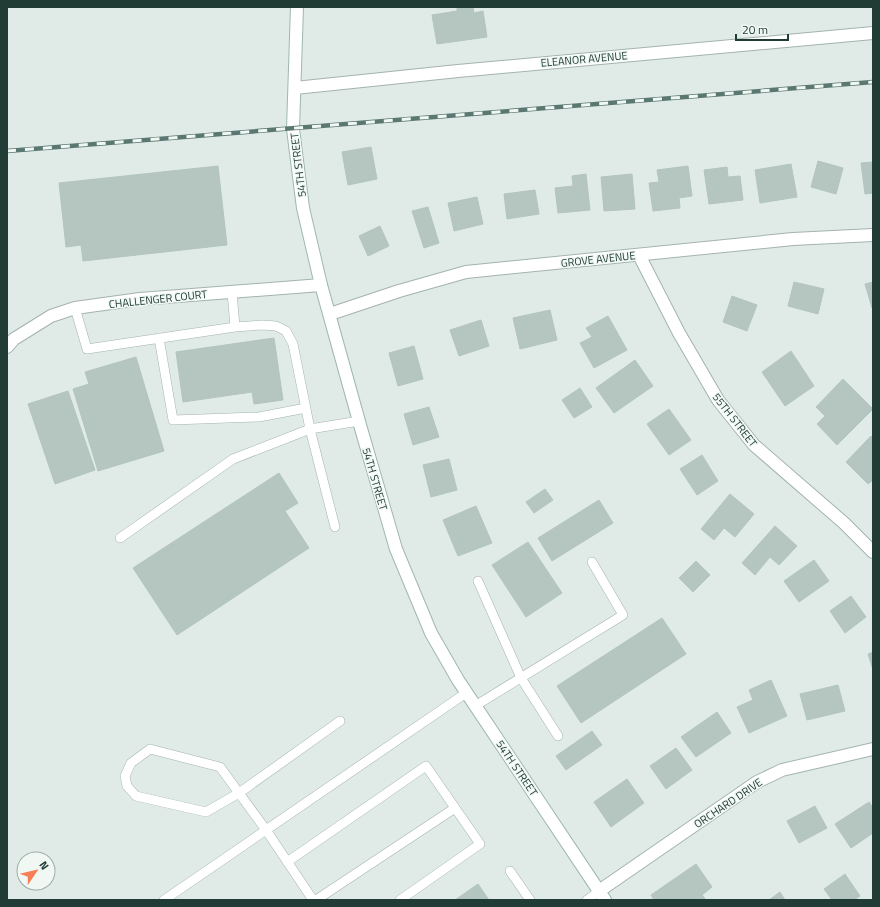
<svg xmlns="http://www.w3.org/2000/svg" width="880" height="907" viewBox="0 0 880 907" font-family="'Titillium Web',sans-serif">
<rect width="100%" height="100%" fill="#e0ebe7"/>
<path fill="#b5c6c0" stroke="#b2c5be" d="M457,7H473L474,13L483,11L487,37L437,44L432,15L457,11Z
M371,147L377,179L348,185L342,152Z
M818,161L843,168L836,194L811,187Z
M873,162V193L865,194L861,163Z
M791,164L797,197L760,203L755,170Z
M218,166L227,245L83,261L81,245L66,247L59,183Z
M688,166L692,196L679,198L680,208L653,211L649,183L659,182L657,170Z
M727,167L728,177L740,176L743,200L709,204L704,170Z
M586,174L590,210L558,213L555,188L573,186L572,176Z
M632,174L635,209L604,211L601,177Z
M535,190L539,214L507,219L504,194Z
M477,197L483,224L454,231L448,203Z
M428,207L439,243L424,248L412,211Z
M380,226L389,246L368,256L359,236Z
M794,282L824,289L818,314L788,306Z
M873,282V308H872L865,284Z
M732,296L757,305L747,331L723,322Z
M550,310L557,340L520,349L513,318Z
M608,316L627,350L594,368L580,343L592,337L586,328Z
M481,320L489,346L459,356L450,330Z
M274,338L283,400L254,404L252,392L183,402L176,352Z
M414,346L423,379L398,386L389,353Z
M791,351L814,386L785,406L762,372Z
M136,357L164,451L98,471L73,389L89,384L85,372Z
M635,360L653,386L614,413L596,388Z
M843,379L873,409L837,445L817,424L825,416L816,407Z
M580,388L592,407L574,418L562,400Z
M68,391L95,470L55,484L28,404Z
M429,407L439,437L413,445L404,414Z
M669,409L691,440L669,455L647,424Z
M871,436L873,438V480L868,484L846,462Z
M702,455L718,481L697,495L680,469Z
M449,459L457,490L431,497L423,465Z
M279,473L298,503L285,511L309,548L177,635L133,568Z
M545,489L553,500L534,513L526,502Z
M730,494L754,514L735,537L724,528L714,540L701,529Z
M599,500L613,523L552,561L538,538Z
M476,506L492,543L458,556L443,520Z
M775,526L797,546L779,565L770,557L755,575L742,563Z
M528,542L562,593L526,617L492,565Z
M814,560L829,581L799,602L784,581Z
M696,561L710,575L693,592L679,578Z
M851,596L866,617L845,633L830,611Z
M662,618L686,654L581,723L557,686Z
M873,652V670L868,654Z
M771,680L787,716L749,733L737,707L753,700L749,690Z
M838,685L845,711L807,720L800,694Z
M717,712L731,733L696,757L681,737Z
M592,731L602,745L566,770L556,756Z
M676,748L692,770L666,789L650,766Z
M627,779L644,803L611,827L594,802Z
M869,802L873,808V833L851,848L835,824Z
M815,806L827,828L799,843L787,821Z
M696,864L712,887L702,895L706,900H654L651,895Z
M845,874L860,896L854,900H832L824,889Z
M478,884L489,900H455Z
M780,892L785,900H769Z"/>
<g fill="none" stroke-linecap="round" stroke-linejoin="round">
<defs>
<path id="lane" d="M75,308L87,349L235,327L232,292
M235,327L262,325L276,326L286,331L293,344L310,429L359,421
M159,338L173,420L259,417L306,408
M120,538L233,459L310,429L335,527
M478,581L521,678L558,736
M475,706L623,615L592,562
M287,862L426,766L480,844L400,900
M510,871L530,900
M164,900L466,693
M313,900L266,830L220,767L150,749L131,763L125,776L127,786L136,796L206,812L239,793L340,721
M316,900L455,808
M587,900L599,891"/>
<path id="street" d="M295,88L458,71L873,33
M639,255L679,333L718,400L754,445L844,523L873,552
M330,314L399,291L466,272L793,239L873,235
M7,347L14,339L51,316L75,308L140,299L321,285
M599,891L757,782L782,770L873,749"/>
<path id="secondary" d="M297,7L293,129L303,208L321,285L360,425L396,549L431,633L458,680L605,900"/>
</defs>
<use href="#lane" stroke="#a3b3ae" stroke-width="10"/>
<use href="#street" stroke="#a3b3ae" stroke-width="14"/>
<use href="#secondary" stroke="#9eb8af" stroke-width="14"/>
<use href="#lane" stroke="#fff" stroke-width="9"/>
<use href="#street" stroke="#fff" stroke-width="12"/>
<use href="#secondary" stroke="#fff" stroke-width="12"/>
<defs>
<path id="rail" d="M7,151L873,82"/>
</defs>
<use href="#rail" stroke="#5a7871" stroke-width="4.5"/>
<use href="#rail" stroke="#f1f8f4" stroke-width="3" stroke-dasharray="9" stroke-linecap="butt"/>
</g>
<g text-anchor="middle" stroke-width="3" stroke-linejoin="round" paint-order="stroke">
<g font-size="11" fill="#203c35" stroke="#f1f8f4">
<text transform="translate(584 59) rotate(-5)" y="4">ELEANOR AVENUE</text>
<text transform="translate(298 165) rotate(-97)" y="4">54TH STREET</text>
<text transform="translate(598 259) rotate(-6)" y="4">GROVE AVENUE</text>
<text transform="translate(158 299) rotate(-6)" y="4">CHALLENGER COURT</text>
<text transform="translate(735 420) rotate(52)" y="4">55TH STREET</text>
<text transform="translate(375 479) rotate(74)" y="4">54TH STREET</text>
<text transform="translate(517 768) rotate(56)" y="4">54TH STREET</text>
<text transform="translate(728 803) rotate(-34)" y="4">ORCHARD DRIVE</text>
</g>
</g>
<rect width="880" height="907" fill="none" stroke="#203c35" stroke-width="16"/>
<g transform="translate(36 871) rotate(55)"><circle r="19" fill="#f1f8f4" stroke="#9dada8"/>
<path d="M0-3L7 15L0 10L-7 15Z" fill="#f67f53"/>
<text y="-6" font-size="11" font-weight="bold" text-anchor="middle" fill="#203c35">N</text>
</g>
<path d="M736 34v6h52v-6" fill="none" stroke="#203c35" stroke-width="2"/>
<text x="742" y="34" font-size="12" fill="#203c35" stroke="#f1f8f4" stroke-width="3" paint-order="stroke">20 m</text>
</svg>
